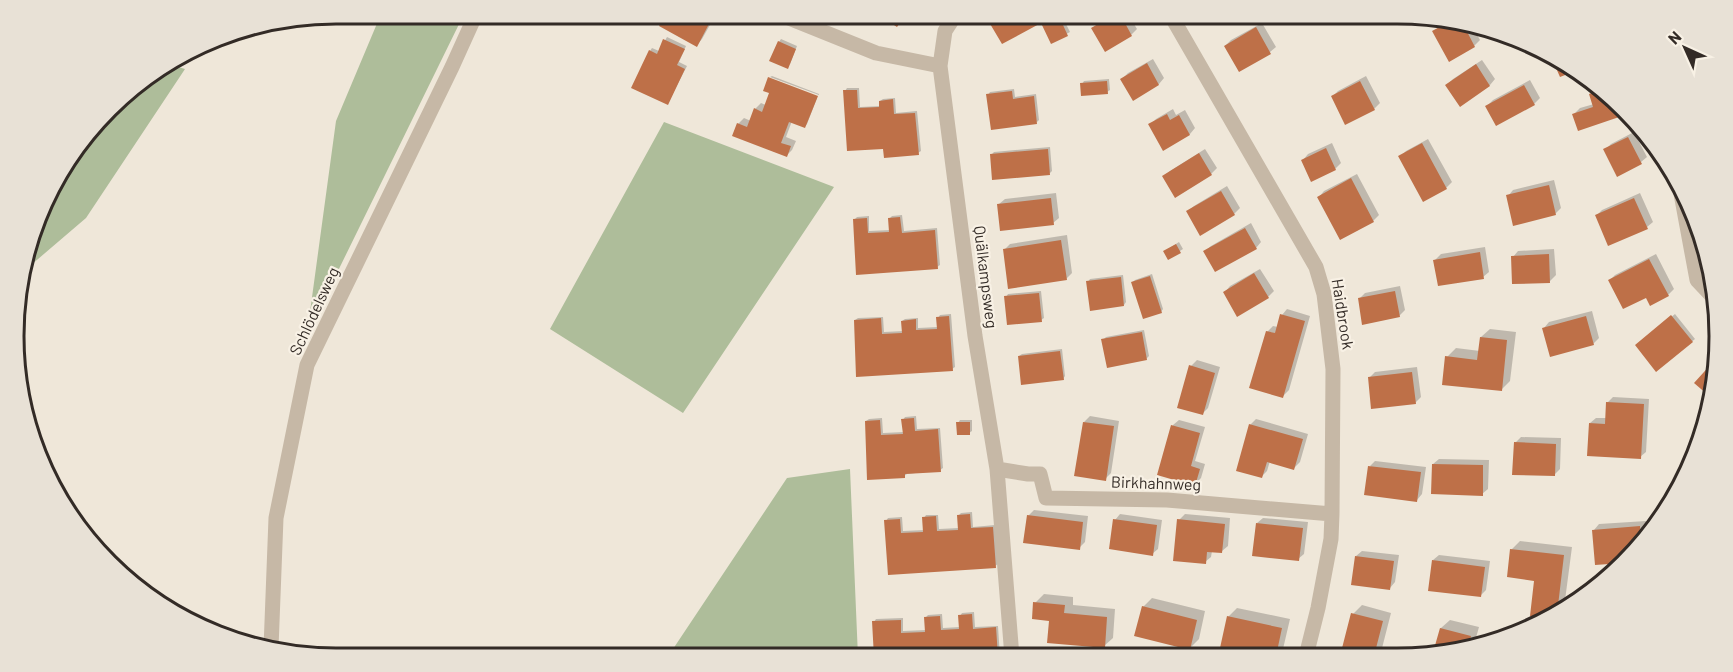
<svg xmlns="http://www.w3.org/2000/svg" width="1733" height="672" viewBox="0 0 1733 672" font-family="Barlow,sans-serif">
<rect width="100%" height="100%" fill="#efe7d9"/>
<path fill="#aebd9a" d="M381,14H464L307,334L336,121Z
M172,65L185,69L86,218L24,271L57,175L124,93Z
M664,122L834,187L683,413L550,329Z
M850,469L858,657L667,658L787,478Z"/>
<path fill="#0003" d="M668,14H711L715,16L702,39L697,45L661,26Z
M992,14H1044L1046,16L1040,21L988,17Z
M1059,14H1061L1070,32L1052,42L1042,22Z
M1114,14H1128L1137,29L1131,35L1093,28L1099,23Z
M1447,22L1472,26L1480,40L1474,46L1449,60L1434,32Z
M1262,23L1276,47L1270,52L1225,46L1231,40Z
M667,37L686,46L679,62L687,66L668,103L650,51L652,48L659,51Z
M781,39L797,46L790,64L779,42Z
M1153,59L1164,78L1159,84L1133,98L1122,79L1128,73Z
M1482,60L1495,79L1490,85L1460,105L1447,85L1453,79Z
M772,76L819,94V95L770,77Z
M1366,76L1380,103L1374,109L1346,123L1332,97L1338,91Z
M769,79L817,98L807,124L805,126L792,121L786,137L796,141L792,150L787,155L738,124L744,118L751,121L755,109L761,103L766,105L771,93Z
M1109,79L1110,90L1107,92L1082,84L1084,81Z
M1530,80L1540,98L1534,104L1487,106L1493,100Z
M1599,87L1609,93L1625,113L1574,114L1580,108L1594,104L1591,94Z
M847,88H859L860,107L881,106L880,101L883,99L895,98L896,113L917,111L921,151L918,153L884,148L845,91Z
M1014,89L1015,97L1036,94L1039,120L1037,122L988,95L990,92Z
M1173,109L1176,115L1185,110L1195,128L1190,134L1164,149L1150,125L1156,119Z
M1634,132L1647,157L1641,162L1605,150L1611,144Z
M1428,139L1452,182L1446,188L1400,157L1406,151Z
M1332,143L1341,163L1335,169L1312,180L1303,160L1308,154Z
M1050,147L1052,171L1050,173L991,155L994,152Z
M1205,149L1217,168L1211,174L1164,176L1170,171Z
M1357,174L1379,215L1373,221L1319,197L1324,191Z
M1554,180L1561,208L1555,214L1508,196L1513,190Z
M1227,186L1240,208L1234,214L1188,211L1194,206Z
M1056,193L1059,218L1053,223L999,204L1005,199Z
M1640,193L1653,222L1647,227L1596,216L1602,210Z
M902,215L904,231L937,228L940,265L937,267L857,273L855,219L857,217L869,216V231L891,230L890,218L892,216Z
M1251,223L1261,242L1256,248L1205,251L1211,246Z
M1067,235L1072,273L1066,279L1004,250L1010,244Z
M1179,242L1183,249L1169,258L1168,249Z
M1485,247L1489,272L1483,277L1435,260L1441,254Z
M1554,249L1556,275L1550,281L1513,257L1518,251Z
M1656,254L1674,289L1668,295L1646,296L1610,280L1615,275Z
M1260,269L1274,291L1268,297L1225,292L1230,286Z
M1152,274L1163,309L1161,312L1132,283L1135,280Z
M1123,275L1126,302L1124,305L1088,282L1090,279Z
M1400,286L1405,310L1399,316L1359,299L1365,293Z
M1041,291L1044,318L1041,320L1006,297L1008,294Z
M1287,309L1310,316L1289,390L1283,396L1267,332L1273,326L1278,327L1282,315Z
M1592,311L1599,338L1593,344L1544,328L1549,322Z
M951,314L955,367L952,369L858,375L855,320L858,318L883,317L884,332L904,331L902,321L905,319L918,318V328L938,327V318L940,315Z
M1675,314L1695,339L1657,370L1639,343Z
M1490,329L1516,332L1510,381L1501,390L1447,357L1456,348L1480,351L1481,337Z
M1144,330L1149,356L1146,359L1103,340L1106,337Z
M1062,349L1065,376L1063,379L1019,356L1022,354Z
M1197,360L1220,367L1208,408L1202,414L1191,366Z
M1417,367L1421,397L1415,403L1370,377L1375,372Z
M1613,397L1649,399L1646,452L1640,457L1590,423L1596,418H1606L1607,403Z
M916,416L917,429L940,428L943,468L940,470L907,474L904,476L866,421L869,419L882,418L883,433L904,432L903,420L905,417Z
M1090,416L1119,421L1111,473L1105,479L1084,422Z
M1256,419L1308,434L1300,462L1294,468L1270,461L1267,471L1262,476L1250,425Z
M960,420H972V431L969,433L958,423Z
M1179,420L1205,427L1195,461L1205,464L1201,478L1195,484L1159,474L1173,425Z
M1521,437L1561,438L1560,469L1554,475L1515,443Z
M1439,459L1489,460L1488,489L1482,494L1433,464Z
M1375,461L1426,467L1422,494L1417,500L1370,466Z
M1034,510L1088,516L1085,542L1079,548L1028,516Z
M972,512L973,527L995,525L998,564L995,566L890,574L886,521L888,518L902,517L903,531L925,530L924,518L926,515H938L939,529L959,528L958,516L961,513Z
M1120,514L1162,520L1158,549L1152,554L1115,520Z
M1185,514L1230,518L1228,546L1222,551H1212L1211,557L1205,562L1179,520Z
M1263,518L1308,522L1304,554L1298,559L1257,523Z
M1646,521L1647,536L1624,562L1596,564L1594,530L1599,524Z
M1520,541L1572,547L1564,608L1552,617L1536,579L1511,550Z
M1362,551L1399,555L1395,582L1390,588L1356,556Z
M1439,555L1490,561L1486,590L1480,596L1433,560Z
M1044,594L1073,597V605L1115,609L1113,638L1104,646L1050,620L1035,603Z
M1152,598L1205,611L1199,639L1190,648L1143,607Z
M1362,605L1391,613L1380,656H1341L1353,614Z
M1237,608L1290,619L1283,649L1277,656H1264L1221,647L1228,617Z
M974,612L975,627L998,626L1000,657H875L874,622L876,619L903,618V631L926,630L925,618L928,615L942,614L943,628L960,627V616L962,613Z
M1450,620L1479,627L1474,645L1439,656H1434L1441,628Z"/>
<path fill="#be7048" d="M666,14H695L710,22L697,47L659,26Z
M877,14H906L897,27Z
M992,14H1036L1041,23L1058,14L1068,36L1051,44L1041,23L1002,44L986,17Z
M1116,14H1120L1132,36L1105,52L1091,28Z
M1199,14H1224L1206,24Z
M1449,22L1463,24L1475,47L1449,62L1432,31Z
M1256,27L1271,54L1239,72L1224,46Z
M1485,28L1500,30L1502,34L1492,39Z
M663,39L685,49L677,65L685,69L668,105L631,88L649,50L657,54Z
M778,41L796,49L788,69L769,61Z
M1553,61L1561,65L1573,72L1560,77Z
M1147,63L1159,85L1133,101L1120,79Z
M1476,64L1490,86L1460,107L1445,85Z
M768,77L818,96L805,128L789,122L781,143L791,146L787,157L732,136L737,123L747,127L754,108L762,112L769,93L763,91Z
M1107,81L1108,94L1081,96L1080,83Z
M1360,81L1375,110L1345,125L1331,96Z
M1524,85L1535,105L1496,126L1485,106Z
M1602,89L1609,93L1625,115L1578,131L1572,114L1593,107L1589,94Z
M843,90H857L858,108L879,107V101L893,99L894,114L915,113L919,155L884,158L883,149L847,151Z
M1012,91L1013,99L1034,96L1037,124L991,130L986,94Z
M1167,114L1170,120L1179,115L1190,135L1163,151L1148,124Z
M1628,137L1642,164L1617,177L1603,149Z
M1422,143L1447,189L1423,202L1398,156Z
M1326,148L1336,170L1311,182L1301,160Z
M1048,149L1050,175L992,180L990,154Z
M1199,153L1212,175L1175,198L1162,176Z
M1351,178L1374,222L1340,240L1317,197Z
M1549,185L1556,215L1513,226L1506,195Z
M1221,191L1235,215L1200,236L1186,211Z
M1051,198L1054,225L1000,231L997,204Z
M1634,198L1648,229L1608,246L1595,215Z
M900,217L902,233L935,230L938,269L856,275L853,219L867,218L868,233L889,232L888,218Z
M1245,228L1257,249L1215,272L1203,251Z
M1061,240L1067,280L1008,289L1003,249Z
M1176,244L1181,253L1168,260L1163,251Z
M1480,252L1484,279L1438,286L1433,260Z
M1549,254L1550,283L1512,284L1511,256Z
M1649,259L1669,296L1650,306L1646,298L1623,309L1608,280Z
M1254,273L1269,298L1237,317L1223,292Z
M1150,276L1162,313L1143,319L1131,282Z
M1121,277L1124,306L1090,311L1086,281Z
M1395,291L1400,317L1362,325L1358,298Z
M1039,293L1042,322L1007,325L1004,296Z
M1280,314L1305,321L1283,398L1249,388L1266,331L1275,333Z
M1671,315L1693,342L1656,372L1635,345Z
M949,316L953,371L856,377L854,320L881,318L882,334L902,333L901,321L916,319V330L937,329L936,317Z
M1586,316L1594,345L1550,357L1542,328Z
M1142,332L1147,360L1107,368L1101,339Z
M1480,337L1507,340L1502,391L1442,385L1445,356L1477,360Z
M1060,351L1064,380L1021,385L1018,356Z
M1713,362L1711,373L1708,395L1694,383Z
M1189,365L1215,373L1203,415L1177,408Z
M1412,372L1416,404L1371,409L1368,377Z
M1606,402L1644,404L1641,459L1587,456L1589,423L1605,424Z
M914,418L915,431L938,429L941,472L905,474V478L867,480L865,421L880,420L881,435L903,434L901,419Z
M956,422H970V435H957Z
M1083,422L1114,426L1106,481L1074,476Z
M1249,424L1303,439L1294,470L1267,462L1262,478L1236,471Z
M1171,425L1200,433L1191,466L1200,469L1195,486L1157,475Z
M1514,442L1556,444L1555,476L1512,475Z
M1432,464L1483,465V496L1431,494Z
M1368,466L1421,472L1417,502L1364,495Z
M970,514L971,528L993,527L996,568L888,575L884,520L900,519L901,533L923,532L922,517L936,516L937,531L958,530L957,515Z
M1027,515L1083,522L1080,550L1023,543Z
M1113,519L1157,525L1153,556L1109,549Z
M1177,519L1225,524L1222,553L1207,552L1206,564L1173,561Z
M1256,523L1303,528L1299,561L1252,556Z
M1640,526L1641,542L1623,563L1595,565L1592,530Z
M1510,549L1564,555L1557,614L1551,618L1530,616L1534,581L1507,577Z
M1355,556L1394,561L1390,590L1351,585Z
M1432,560L1485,567L1481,597L1428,591Z
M1033,602L1065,605L1064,613L1107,617L1105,648L1047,643L1049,621L1032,619Z
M1142,606L1197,620L1190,650L1134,636Z
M1351,613L1383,621L1374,656H1340Z
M972,614L973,629L996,627L998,657H874L872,621L901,620V633L925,632L924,617L940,616L941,630L959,629L958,615Z
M1227,616L1282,628L1276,656H1258L1220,648Z
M1440,628L1471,636L1468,647L1439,656H1432Z"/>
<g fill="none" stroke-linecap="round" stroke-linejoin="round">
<path stroke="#c6b8a6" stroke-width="15" d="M785,14L789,18L876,53L940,66
M956,14L945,31L940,66L975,336L997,469L1012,657
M1170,14L1316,267L1324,294L1333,369L1332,514L1331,539L1318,608L1306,656
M1679,183L1697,280L1714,298
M997,469L1028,474H1040L1046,498L1167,500L1332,514
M271,648L276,518L307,365L452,67L476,14"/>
</g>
<g text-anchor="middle" stroke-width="4.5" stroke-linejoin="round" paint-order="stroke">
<g font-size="16" fill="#332b26" stroke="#f8f1e5">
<text transform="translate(986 277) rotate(83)" y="6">Quälkampsweg</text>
<text transform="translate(314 311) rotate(-65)" y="6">Schlödelsweg</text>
<text transform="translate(1343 314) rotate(81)" y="6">Haidbrook</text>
<text transform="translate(1156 483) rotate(2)" y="6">Birkhahnweg</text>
</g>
</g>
<path d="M0 0H1733V672H0ZM336 24H1397A312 312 0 0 1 1709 336V336A312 312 0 0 1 1397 648H336A312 312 0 0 1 24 336V336A312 312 0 0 1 336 24Z" fill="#e8e1d6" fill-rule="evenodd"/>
<path fill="none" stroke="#332b26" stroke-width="3" d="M336 24H1397A312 312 0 0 1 1709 336V336A312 312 0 0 1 1397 648H336A312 312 0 0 1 24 336V336A312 312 0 0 1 336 24Z"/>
<g transform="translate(1685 48) rotate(315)" stroke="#f8f1e5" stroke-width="4.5" paint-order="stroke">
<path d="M0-4.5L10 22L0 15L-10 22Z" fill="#332b26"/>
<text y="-9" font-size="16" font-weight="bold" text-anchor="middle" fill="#332b26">N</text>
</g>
</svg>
